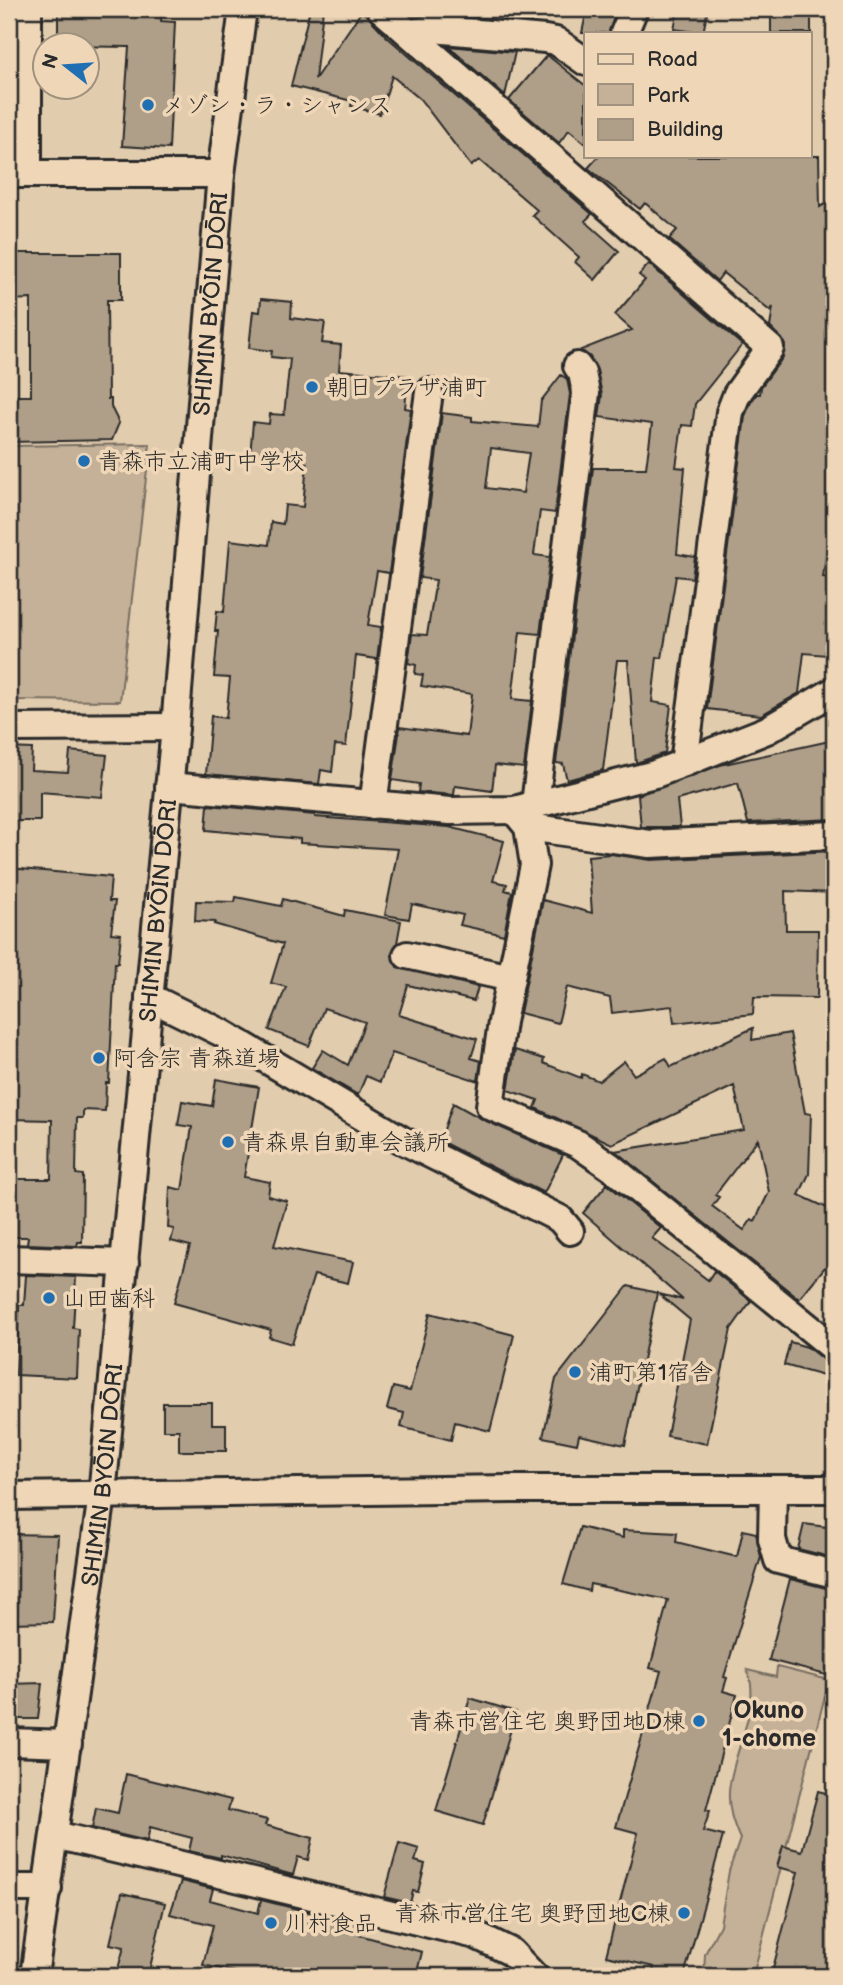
<svg xmlns="http://www.w3.org/2000/svg" width="843" height="1985" viewBox="0 0 843 1985" font-family="'Balsamiq Sans','Klee One',sans-serif">
<rect width="100%" height="100%" fill="#e2ccae"/>
<filter id="ink" filterUnits="userSpaceOnUse"><feTurbulence type="fractalNoise" baseFrequency=".0143" numOctaves="2"/><feDisplacementMap in="SourceGraphic" scale="14" xChannelSelector="R" yChannelSelector="G"/><feConvolveMatrix kernelMatrix="1 2 1 2 8 2 1 2 1" color-interpolation-filters="sRGB"/></filter>
<g filter="url(#ink)">
<path fill="#c4b198" stroke="#786e62" stroke-width="2" d="M150,444L120,701L9,700V446Z
M777,1667L829,1680L753,1976H704L705,1954L720,1925L729,1871L740,1839C733,1823 728,1809 729,1792C731,1755 763,1704 747,1670L776,1677Z"/>
<path fill="#af9f89" stroke="#2b2b2b" stroke-width="2" fill-rule="evenodd" d="M58,9H162L161,21L175,22L169,149L122,146L129,47L58,46Z
M310,9H323L315,79L361,12L368,16L386,36L592,214L585,221L619,251L595,280L575,262L579,257L532,215L537,210L479,160L471,166L420,99L392,76L380,114L351,106L352,101L291,86Z
M504,9H525L523,21L502,19Z
M587,9H617L609,33H582Z
M678,9H708L703,33L674,29Z
M771,9H811V33H771Z
M448,46L515,52L505,96Z
M547,55L586,86V144L569,130L559,143L509,100Z
M599,156H819L820,207L834,199V477L831,498L834,499V521L831,520L823,577L834,578V610L827,655L804,653L799,693L761,715L707,709L745,416L751,402L757,394H760L761,387L783,357L785,343L770,327L773,307L770,311L723,273L717,281L669,239L677,230L645,203L640,209L588,168Z
M9,253H121V300H107L108,399H111V407L119,423L112,440L9,442V396H31V299L9,300Z
M649,264L742,345L695,404L692,426L682,425L676,467L685,468L677,554L695,557L692,578L676,576L662,658L657,657L652,702L671,705L665,753L636,763L628,660H617L603,770L567,780L563,764L556,763L593,468H646L652,424L599,417L602,395L597,370L590,357L581,350L632,330L615,315L645,280L639,275Z
M261,299L292,302L291,318L325,322L322,343L341,345L339,370L408,376L405,408L411,409L389,573L377,571L368,625L381,627L377,659L356,656L346,746L335,745L332,772L321,770L319,784L206,774L211,716L226,718L230,678L214,677L218,631H215L217,611L224,612L230,540L269,545L271,522L283,524L285,505L303,507L307,463L250,456L253,422L269,424L270,414L284,415L290,359L271,357L272,351L249,348L253,311L260,312Z
M561,375L567,379L570,394L555,513L540,511L534,555L550,557L540,634L520,632L512,699L532,701L524,768L495,765L492,791L455,786L454,795L418,792L419,784L392,780L400,727L467,736L472,694L421,686L423,675L415,674L416,665L408,663L412,634L427,635L436,580L420,578L442,413L472,417V421L538,427L541,401ZM491,448L529,453L523,493L486,488Z
M834,740V819L748,823L738,783L677,800L680,827H641L638,795L720,765Z
M9,748L32,749L31,770L68,772L70,751L107,755L102,797L40,792V821H9Z
M208,805L315,815V817L449,827L504,841L493,881L507,884L505,890L512,892L504,935L460,925L463,915L412,904L409,919L385,915L398,849L300,843V839L206,830Z
M834,851V893L785,891L786,930H818L817,998L754,997L753,1014L674,1023L672,1006L612,1013L610,998L567,987L558,1023L520,1013L543,900L592,913L588,856L611,854L651,860Z
M9,868L111,877L109,901H115L111,933L121,934L118,963H115L109,1083H106L105,1111L83,1110V1118H77L76,1174L83,1175L82,1242H78L77,1246L27,1244L28,1237H15V1179H51L52,1120L9,1119L13,1020H9Z
M236,897L281,906L283,899L344,916L345,910L401,921L397,943L392,952L397,967L478,987L474,1001L408,985L399,1015L477,1039L471,1058L481,1061L478,1081L392,1053L380,1082L366,1076L358,1095L312,1068L323,1050L348,1065L365,1022L324,1008L309,1046L269,1030L286,987L271,983L283,944L214,924L215,922L195,921L196,901L235,902Z
M753,1028L752,1040L790,1033L805,1113L811,1114L809,1174L799,1195L834,1211V1272L825,1267L799,1299L615,1151L744,1130L734,1086L612,1144L535,1108L538,1100L508,1090L515,1050L544,1059L543,1063L581,1078L582,1074L599,1081L624,1061L634,1075L666,1058L671,1067ZM758,1139L769,1192L755,1221L752,1219L744,1230L712,1206L719,1197L715,1195Z
M216,1079L259,1087L244,1177L270,1182L268,1196L287,1201L274,1246L353,1262L348,1283L314,1275L292,1344L269,1337L271,1330L174,1303L190,1246L171,1241L174,1229L168,1228L170,1187L182,1190L192,1127L178,1125L182,1101L212,1106Z
M453,1103L484,1120L563,1155L544,1193L440,1141Z
M607,1184L661,1228L652,1238L708,1280L714,1271L751,1301L731,1329L707,1444L667,1436L690,1320L659,1294L683,1300L583,1213Z
M26,1275L76,1277L73,1328L79,1329L77,1378L16,1375L19,1305H24Z
M628,1286L657,1293L625,1445L579,1435L577,1444L543,1437L556,1379Z
M430,1313L514,1335L490,1431L455,1422L451,1440L401,1427L404,1413L387,1409L393,1387L410,1391Z
M790,1342L807,1347L825,1361L834,1363V1379L784,1365Z
M163,1403H212V1424H226V1451H179V1430H163Z
M804,1524L834,1528V1558L798,1549Z
M580,1527L623,1538V1530L677,1533L676,1542L737,1557L743,1530L756,1533L761,1557L724,1677L727,1678L723,1691L737,1695L706,1810L710,1811L703,1831L723,1836L684,1976H672L653,1971L654,1967L606,1956L638,1833L616,1827L661,1671L650,1668L668,1600L590,1584L589,1591L563,1584Z
M9,1534L58,1535L53,1622L9,1623Z
M790,1579L834,1590V1677L769,1660Z
M42,1683L38,1719H9V1684Z
M470,1698L516,1712L483,1825L436,1811Z
M126,1774L231,1800L228,1810L267,1820L265,1825L313,1838L308,1860L298,1857L293,1875L221,1855V1858L189,1851L192,1838L150,1827L147,1841L92,1828L96,1808L118,1813Z
M818,1791L834,1795V1976H771L798,1872L777,1867L783,1846L802,1851Z
M399,1843L419,1849L415,1861L425,1864L418,1892L413,1891L410,1903L384,1897Z
M181,1881L213,1889L210,1900L258,1913L261,1900L362,1925L359,1935L422,1952L416,1976H254L203,1965L213,1925L170,1914Z
M122,1893L165,1903L148,1976H116L124,1947L110,1944Z"/>
<g fill="none" stroke-linecap="round" stroke-linejoin="round">
<defs>
<g id="minor">
<path d="M28,9V174"/>
<path d="M381,9L770,348L737,394L730,412L684,763"/>
<path d="M409,33L433,29L545,39L556,41L586,62"/>
<path d="M624,33L634,9"/>
<path d="M9,174H221"/>
<path d="M9,728L175,727"/>
<path d="M169,786L450,811L514,810L655,774L684,763L767,730L834,691"/>
<path d="M535,804L586,393L582,373L577,366"/>
<path d="M373,805L429,392"/>
<path d="M514,810L528,827L534,865L502,1022L490,1106L578,1144L611,1167L834,1348"/>
<path d="M528,827L650,844L834,835"/>
<path d="M407,955L511,978"/>
<path d="M149,997L222,1033L402,1140L560,1219L570,1231"/>
<path d="M9,1259L125,1263"/>
<path d="M773,1489L772,1539L778,1560L834,1574"/>
<path d="M9,1496L511,1489H834"/>
<path d="M9,1742L68,1744"/>
<path d="M55,1835L476,1935L511,1952L534,1976"/>
<path d="M9,1888H48"/>
<path id="s1" d="M34,1976L102,1495L175,727L221,174L243,9"/>
</g>
</defs>
<use href="#minor" stroke="#2b2b2b" stroke-width="32"/>
<use href="#minor" stroke="#eed6b6" stroke-width="26"/>
</g>
</g>
<g fill="#1f6fb2" stroke="#eed6b6" stroke-width="2.5">
<circle cx="148" cy="105" r="7"/>
<circle cx="312" cy="387" r="7"/>
<circle cx="84" cy="461" r="7"/>
<circle cx="99" cy="1058" r="7"/>
<circle cx="228" cy="1142" r="7"/>
<circle cx="49" cy="1298" r="7"/>
<circle cx="575" cy="1372" r="7"/>
<circle cx="699" cy="1721" r="7"/>
<circle cx="684" cy="1913" r="7"/>
<circle cx="271" cy="1923" r="7"/>
</g>
<g text-anchor="middle" stroke-width="7" stroke-linejoin="round" paint-order="stroke">
<g font-size="23" fill="#2b2b2b" stroke="#eed6b6" text-anchor="start">
<text x="162" y="113">メゾン・ラ・シャンス</text>
<text x="326" y="395">朝日プラザ浦町</text>
<text x="98" y="469">青森市立浦町中学校</text>
<text x="113" y="1066">阿含宗 青森道場</text>
<text x="242" y="1150">青森県自動車会議所</text>
<text x="63" y="1306">山田歯科</text>
<text x="589" y="1380">浦町第1宿舎</text>
<text x="685" y="1729" text-anchor="end">青森市営住宅 奥野団地D棟</text>
<text x="670" y="1921" text-anchor="end">青森市営住宅 奥野団地C棟</text>
<text x="285" y="1931">川村食品</text>
</g>
<g font-size="23" fill="#2b2b2b" stroke="#eed6b6">
<text dy="8" stroke="none"><textPath href="#s1" startOffset="1682">SHIMIN BYŌIN DŌRI</textPath></text>
<text dy="8" stroke="none"><textPath href="#s1" startOffset="1073">SHIMIN BYŌIN DŌRI</textPath></text>
<text dy="8" stroke="none"><textPath href="#s1" startOffset="506">SHIMIN BYŌIN DŌRI</textPath></text>
</g>
<g font-size="24" font-weight="bold" fill="#2b2b2b" stroke="#eed6b6">
<text x="769" y="1718">Okuno<tspan x="769" dy="28">1-chome</tspan></text>
</g>
</g>
<rect width="843" height="1985" fill="none" stroke="#eed6b6" stroke-width="35"/>
<rect x="18" y="18" width="808" height="1950" fill="none" stroke="#2b2b2b" stroke-width="2.5" filter="url(#ink)"/>
<rect x="584" y="32" width="228" height="126" fill="#eed6b6" stroke="#a0927e" stroke-width="2"/>
<rect x="598" y="54" width="35" height="10" fill="#eed6b6" stroke="#a0927e" stroke-width="2"/>
<text x="647" y="66" font-size="21" fill="#2b2b2b">Road</text>
<rect x="598" y="84" width="35" height="21" fill="#c4b198" stroke="#a0927e" stroke-width="2"/>
<text x="647" y="102" font-size="21" fill="#2b2b2b">Park</text>
<rect x="598" y="119" width="35" height="21" fill="#af9f89" stroke="#a0927e" stroke-width="2"/>
<text x="647" y="136" font-size="21" fill="#2b2b2b">Building</text>
<g transform="translate(66 66) rotate(287)"><circle r="33" fill="#eed6b6" stroke="#a0927e" stroke-width="2"/>
<path d="M0-5L12 26L0 18L-12 26Z" fill="#1f6fb2"/>
<text y="-10" font-size="19" font-weight="bold" text-anchor="middle" fill="#2b2b2b">N</text>
</g>
</svg>
